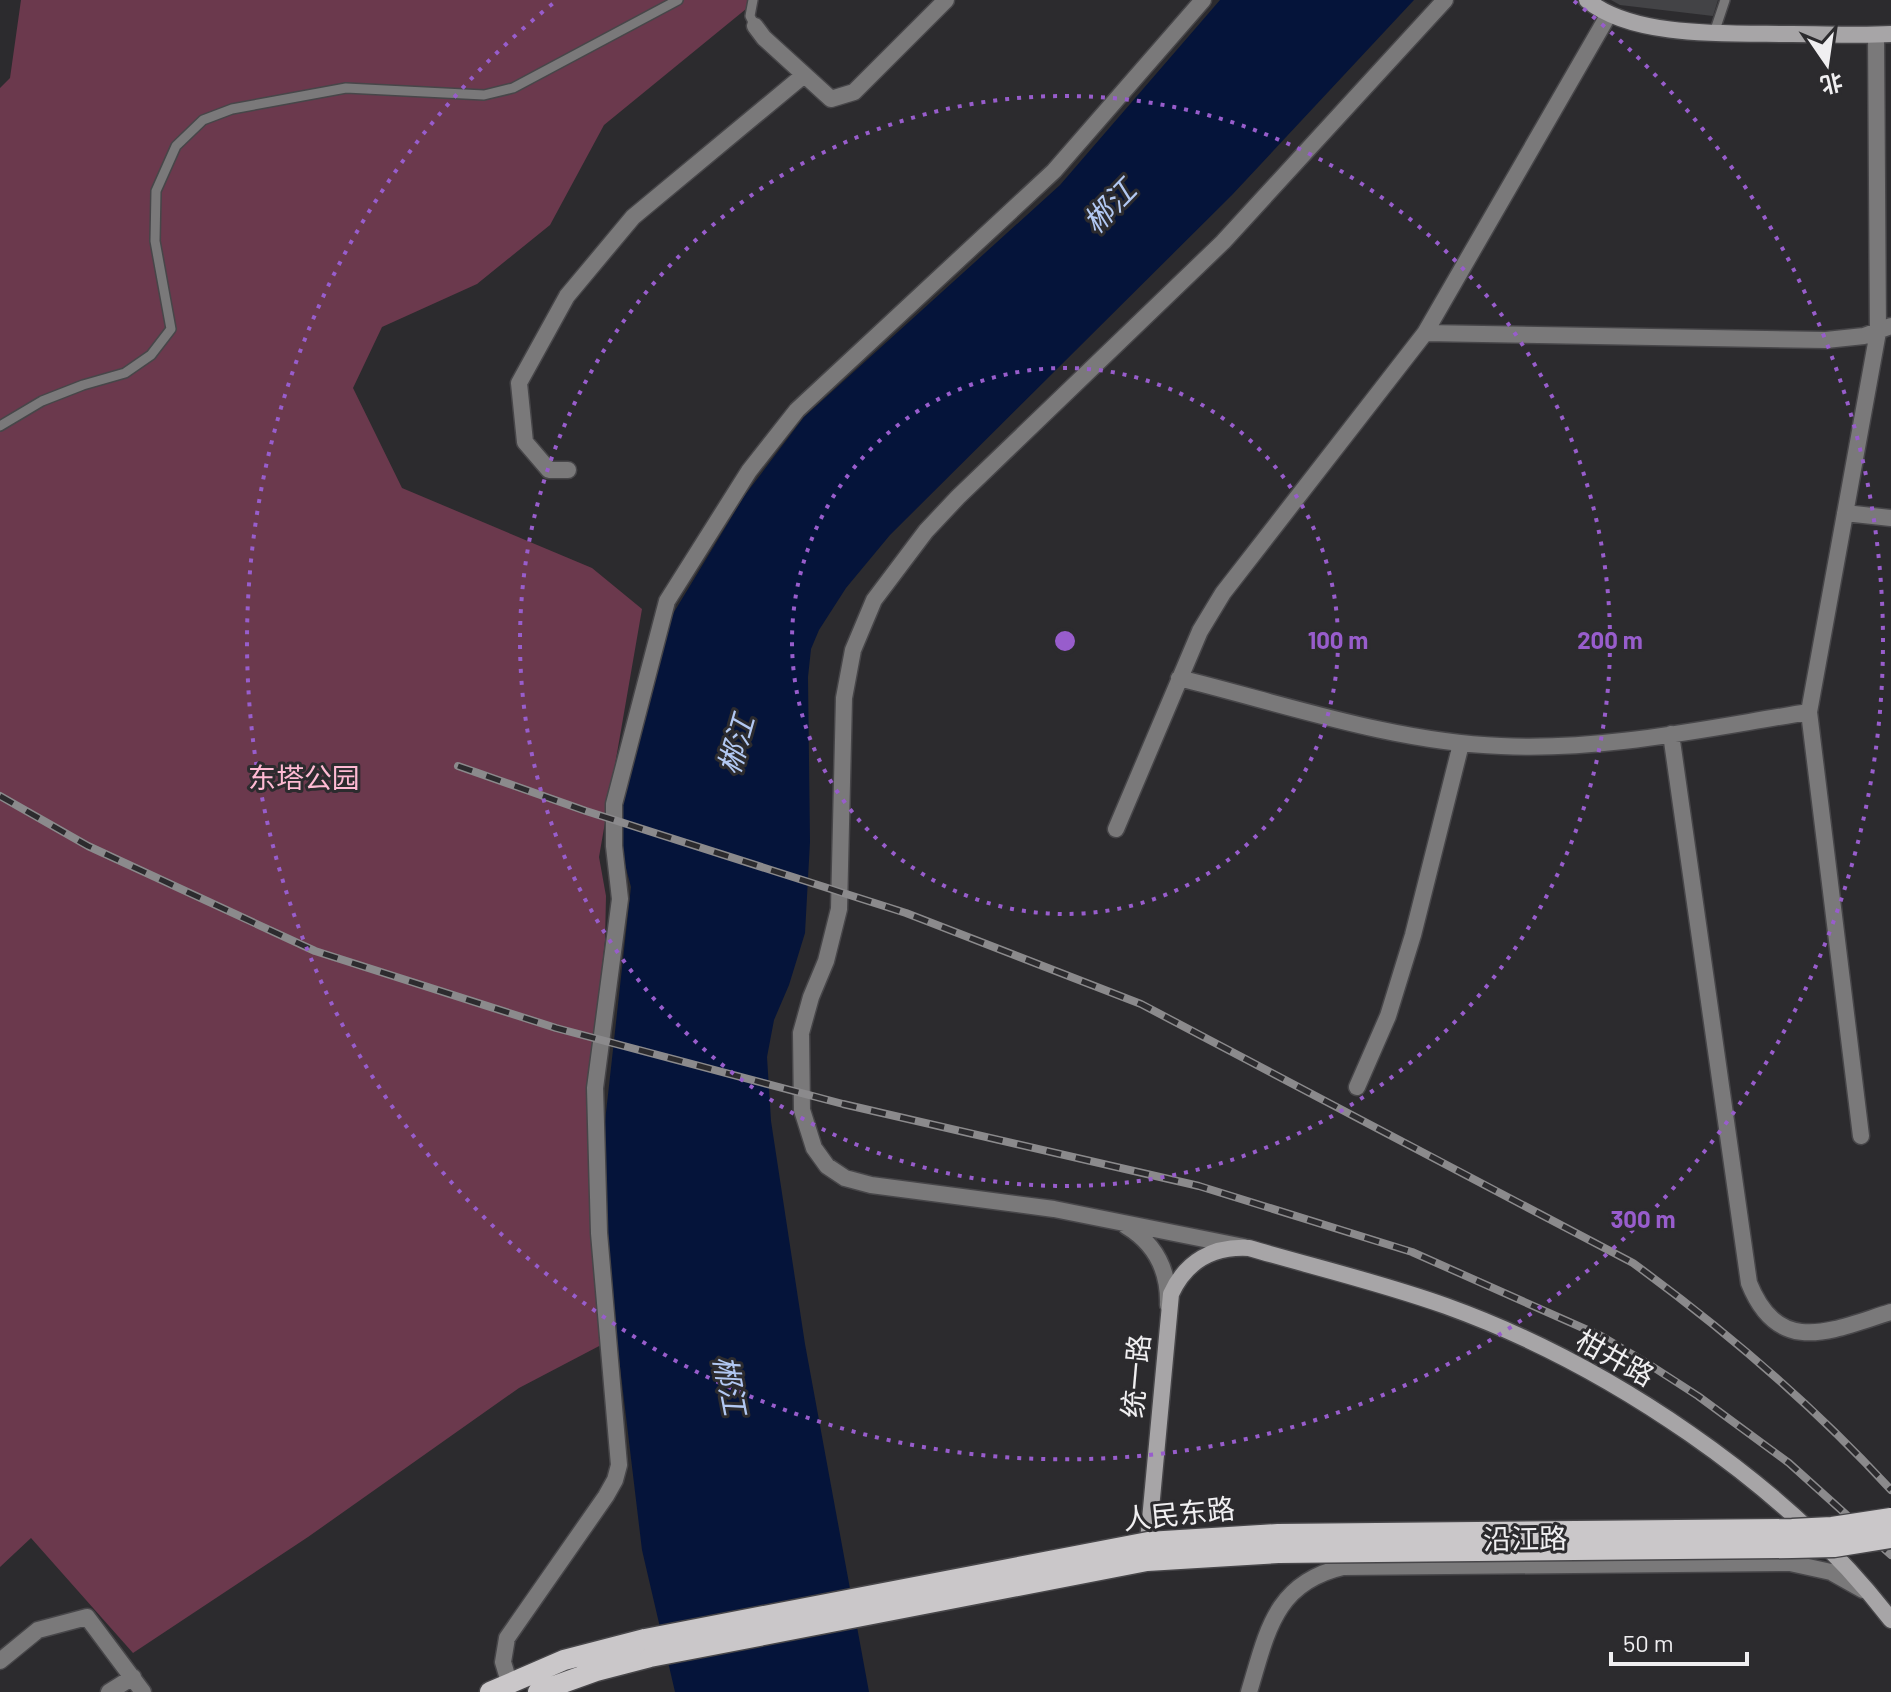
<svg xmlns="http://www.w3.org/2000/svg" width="1891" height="1692" viewBox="0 0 1891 1692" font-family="Barlow,'Noto Sans SC',sans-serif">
<rect width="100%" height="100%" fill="#2c2b2e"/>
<path fill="#6b394d" d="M21,0H757L604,125L550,225L477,284L382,327L353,388L402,488L592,568L642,609L599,857L606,896L605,941L588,1086L590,1225L603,1344L519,1388L308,1537L133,1653L31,1538L0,1567V88L10,78Z"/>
<path fill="#05143a" d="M1220,0H1414L1232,195L890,535L846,588L819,630L811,649L808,677L810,842L805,933L789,985L774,1020L767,1057L771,1121L805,1344L869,1692H675L642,1550L613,1308L601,1158L631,887L622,853L623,793L668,622L745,495L804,417L1060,185Z"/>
<path fill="#434346" d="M1611,0H1718L1713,16L1620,5Z"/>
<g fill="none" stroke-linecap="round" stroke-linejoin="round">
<defs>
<path id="lane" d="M753,0L750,16L755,26
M1714,33L1725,0
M0,426L42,401L83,385L125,373L151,355L171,329L155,241L156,191L176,146L203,120L232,109L346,88L484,95L513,88L678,0"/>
<path id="street" d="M755,26L764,38L831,99L854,92L946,0
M1425,333L1826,340L1864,336L1891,326
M568,470H549L525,442L519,383L567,296L633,217L804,75
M1845,513L1891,518
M1179,678C1284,704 1393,742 1501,746C1605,751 1707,728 1809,712
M1671,734L1749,1283C1779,1358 1832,1330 1891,1312
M1116,829L1200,631L1223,593L1425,333L1609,14
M1357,1087L1388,1016L1413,935L1461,744
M1861,1136L1809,712L1878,332L1876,35
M1126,1226C1156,1244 1169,1271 1168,1305
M1244,1247L1054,1209L871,1185L845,1178L827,1166L814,1148L802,1110L801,1033L811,997L826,961L839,909L844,698L853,650L874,600L926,531L958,497L1223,242L1445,0
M0,1661L38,1630L87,1617L143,1692
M509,1682L503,1662L507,1638L606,1496L615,1480L619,1465L599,1233L595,1088L620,899L614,846V804L667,601L749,471L797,410L1054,171L1203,0
M109,1692L133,1677
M1249,1692C1267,1633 1274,1583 1343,1567L1790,1563L1831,1572L1863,1590"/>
<path id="secondary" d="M1587,0C1634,39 1733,33 1792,34C1825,34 1858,36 1891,34
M1147,1552L1171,1294C1186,1261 1213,1246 1249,1248C1314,1267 1382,1283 1446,1306C1607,1364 1787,1484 1891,1620"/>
<path id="primary" d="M490,1692L564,1660L645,1639
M538,1692L596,1671L650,1657"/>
</defs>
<use href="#lane" stroke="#474649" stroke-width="12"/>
<use href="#street" stroke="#474649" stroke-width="19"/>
<use href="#secondary" stroke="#474649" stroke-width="19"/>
<use href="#primary" stroke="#474649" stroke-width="23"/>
<use href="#lane" stroke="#7a797a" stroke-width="9"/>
<use href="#street" stroke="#7a797a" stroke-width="16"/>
<use href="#secondary" stroke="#a7a5a7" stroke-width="16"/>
<use href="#primary" stroke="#cac7c9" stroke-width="20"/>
<defs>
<path id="rail" d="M458,766L586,811L906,913L1141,1004L1633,1263C1726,1331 1813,1405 1891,1490
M0,796L88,846L315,951L556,1028L843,1104L1199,1186L1412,1252L1601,1336L1650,1365L1698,1396L1789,1463L1891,1555"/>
</defs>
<use href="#rail" stroke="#8b8a8c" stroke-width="8"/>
<use href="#rail" stroke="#2c2b2e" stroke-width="5" stroke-dasharray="15" stroke-linecap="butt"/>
<defs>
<path id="primary-bridge" d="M645,1639L1148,1542L1278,1534L1792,1529L1832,1527L1891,1518
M650,1657L1147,1561L1278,1553L1792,1548L1834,1547L1891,1538"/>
</defs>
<use href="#primary-bridge" stroke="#474649" stroke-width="23" stroke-linecap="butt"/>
<use href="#primary-bridge" stroke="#cac7c9" stroke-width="20"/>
</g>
<g fill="none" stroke="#985dcc" stroke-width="4" stroke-dasharray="4 8">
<circle cx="1065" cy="641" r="273"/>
<circle cx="1065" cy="641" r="545"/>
<path d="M1574 1A818 818 0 1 1 556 1"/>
</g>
<g text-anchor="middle" stroke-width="6" stroke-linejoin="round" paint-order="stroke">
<g font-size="28" fill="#febad3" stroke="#2c2b2e">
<text x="304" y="788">东塔公园</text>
</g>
<g font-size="28" fill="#f0eff1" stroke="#2c2b2e">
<text transform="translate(1615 1358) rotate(29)" y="10">柑井路</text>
<text transform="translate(1136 1376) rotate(-85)" y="10">统一路</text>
<text transform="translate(1179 1514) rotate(-6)" y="10">人民东路</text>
<text transform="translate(1525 1539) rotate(-1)" y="10">沿江路</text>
</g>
<g font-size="30" font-style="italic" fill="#b2c8f2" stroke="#2c2b2e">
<text transform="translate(1110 207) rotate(-46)" y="10">郴江</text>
<text transform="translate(737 745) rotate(-74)" y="10">郴江</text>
<text transform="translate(729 1385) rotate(79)" y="10">郴江</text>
</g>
</g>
<circle cx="1065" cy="641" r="12" fill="#985dcc" stroke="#2c2b2e" stroke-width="4"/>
<g font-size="24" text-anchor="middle" font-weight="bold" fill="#985dcc" stroke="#2c2b2e" stroke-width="6" stroke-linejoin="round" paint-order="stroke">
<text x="1338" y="649">100 m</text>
<text x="1610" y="649">200 m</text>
<text x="1643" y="1228">300 m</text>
</g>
<g transform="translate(1827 64) rotate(167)" stroke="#2c2b2e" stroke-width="6" paint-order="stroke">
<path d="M0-6L14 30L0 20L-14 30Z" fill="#f0eff1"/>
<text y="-12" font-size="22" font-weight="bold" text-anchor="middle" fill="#f0eff1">北</text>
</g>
<path d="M1611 1652v12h136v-12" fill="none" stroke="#f0eff1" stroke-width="4"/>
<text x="1623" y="1652" font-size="24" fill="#f0eff1" stroke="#2c2b2e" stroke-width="6" paint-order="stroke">50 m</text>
</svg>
